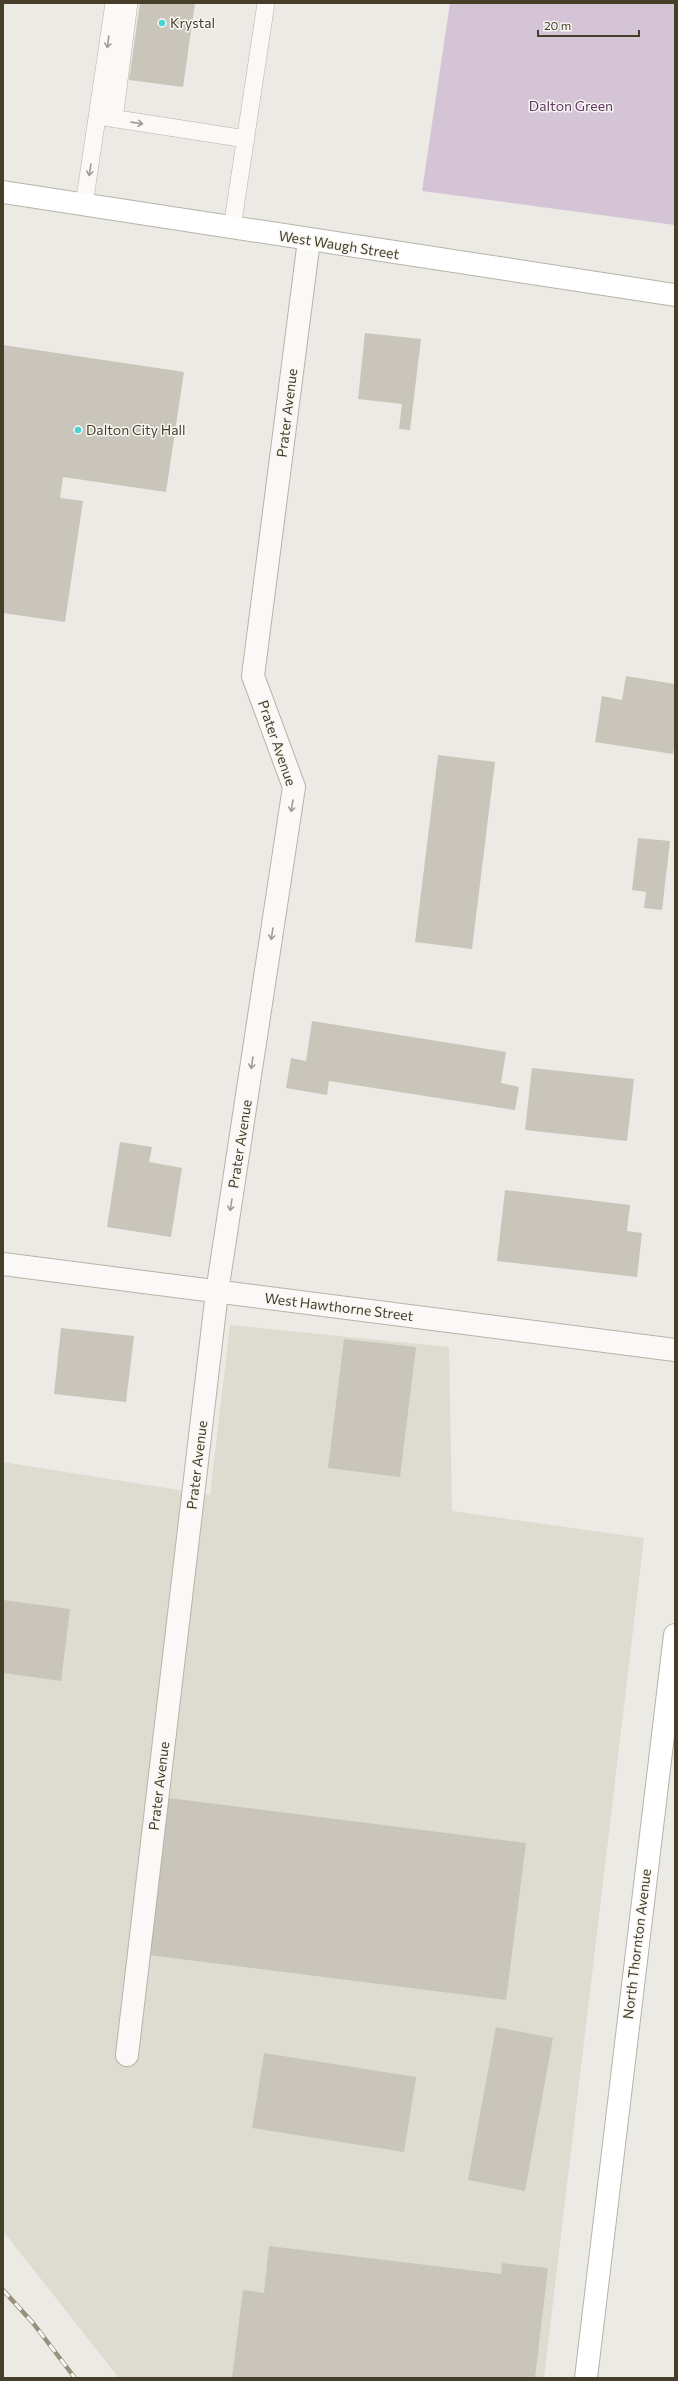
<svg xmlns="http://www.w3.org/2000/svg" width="678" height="2381" viewBox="0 0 678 2381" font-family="Commissioner,sans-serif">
<rect width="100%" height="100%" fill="#eceae4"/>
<path fill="#dedbd1" d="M230,1325L449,1347L452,1511L644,1538L544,2378H119L3,2231V1462L210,1495Z"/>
<path fill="#d4c4d6" d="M450,3H675V225L422,191Z"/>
<path fill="#cac5ba" d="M140,3H195L183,87L129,80Z
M365,333L421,339L410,430L399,429L402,404L358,399Z
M3,345L184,372L166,492L63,477L60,498L83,501L65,622L3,613Z
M626,676L675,684V739L673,754L595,742L602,696L622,700Z
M438,755L495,762L472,949L415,942Z
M638,838L670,841L662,910L644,908L646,892L632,890Z
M312,1021L506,1052L501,1083L519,1087L515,1110L329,1081L327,1095L286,1088L291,1058L306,1061Z
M532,1068L634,1079L627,1141L525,1130Z
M120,1142L152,1147L149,1162L182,1168L171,1237L107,1227Z
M505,1190L630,1205L627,1231L642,1233L637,1277L497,1261Z
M61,1328L134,1336L126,1402L54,1394Z
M344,1339L416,1347L400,1477L328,1468Z
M3,1600L70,1609L61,1681L3,1673Z
M161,1797L526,1843L506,2000L141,1954Z
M496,2027L553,2038L525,2191L468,2180Z
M264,2053L416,2077L404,2152L252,2128Z
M269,2246L501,2274L502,2263L548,2268L535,2378H232L243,2290L264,2293Z"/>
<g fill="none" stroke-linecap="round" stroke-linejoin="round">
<defs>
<path id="lane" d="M98,116L246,139
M114,119L129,3
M84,205L114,3
M232,228L266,3"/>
<path id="street" d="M3,1264L675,1350
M127,2055L217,1292L294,787L253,676L309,240"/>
<path id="secondary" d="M3,192L675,295
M586,2378L675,1635"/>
</defs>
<use href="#lane" stroke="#b7b3a8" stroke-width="18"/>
<use href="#street" stroke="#b7b3a8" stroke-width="24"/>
<use href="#secondary" stroke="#b7b3a8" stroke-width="24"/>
<use href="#lane" stroke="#faf9f7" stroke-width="17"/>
<use href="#street" stroke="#faf9f7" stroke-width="22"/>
<use href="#secondary" stroke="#fff" stroke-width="22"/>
<defs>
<path id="rail" d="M3,2290L33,2323L75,2378"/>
</defs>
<use href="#rail" stroke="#97907c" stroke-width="4.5"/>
<use href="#rail" stroke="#f9f7f4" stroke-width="3" stroke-dasharray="9" stroke-linecap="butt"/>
</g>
<defs><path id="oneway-shaft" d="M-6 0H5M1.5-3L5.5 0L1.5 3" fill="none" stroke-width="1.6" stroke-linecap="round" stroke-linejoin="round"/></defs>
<g stroke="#a09c90">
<use href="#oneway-shaft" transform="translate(108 42) rotate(98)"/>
<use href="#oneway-shaft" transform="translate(137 123) rotate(8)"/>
<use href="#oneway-shaft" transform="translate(90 170) rotate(99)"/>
<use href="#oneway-shaft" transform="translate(292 806) rotate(99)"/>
<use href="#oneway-shaft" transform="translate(272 934) rotate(99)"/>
<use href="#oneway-shaft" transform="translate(252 1063) rotate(99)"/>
<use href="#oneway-shaft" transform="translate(231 1205) rotate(99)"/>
</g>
<g fill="#45d5d1" stroke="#f9f7f4" stroke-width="1.5">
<circle cx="162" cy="23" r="4"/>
<circle cx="78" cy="430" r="4"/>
</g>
<g text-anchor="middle" stroke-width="3" stroke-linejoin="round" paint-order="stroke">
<g font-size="14" fill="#453f2a" stroke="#f9f7f4" text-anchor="start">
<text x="170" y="28">Krystal</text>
<text x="86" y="435">Dalton City Hall</text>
</g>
<g font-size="14" fill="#5f3762" stroke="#f9f7f4">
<text x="571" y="111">Dalton Green</text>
</g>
<g font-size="14" fill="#453f2a" stroke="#f9f7f4">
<text transform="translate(339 245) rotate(9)" y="5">West Waugh Street</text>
<text transform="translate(287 413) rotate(-83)" y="5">Prater Avenue</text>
<text transform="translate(277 743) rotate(71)" y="5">Prater Avenue</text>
<text transform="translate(240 1144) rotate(-81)" y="5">Prater Avenue</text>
<text transform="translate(339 1307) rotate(7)" y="5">West Hawthorne Street</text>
<text transform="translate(197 1465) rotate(-83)" y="5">Prater Avenue</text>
<text transform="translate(159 1786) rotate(-83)" y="5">Prater Avenue</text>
<text transform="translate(637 1944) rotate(-83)" y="5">North Thornton Avenue</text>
</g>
</g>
<rect width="678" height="2381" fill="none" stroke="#453f2a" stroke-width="8"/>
<path d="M538 30v6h101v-6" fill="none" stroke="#453f2a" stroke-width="2"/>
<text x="544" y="30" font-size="12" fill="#453f2a" stroke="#f9f7f4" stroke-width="3" paint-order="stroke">20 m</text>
</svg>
